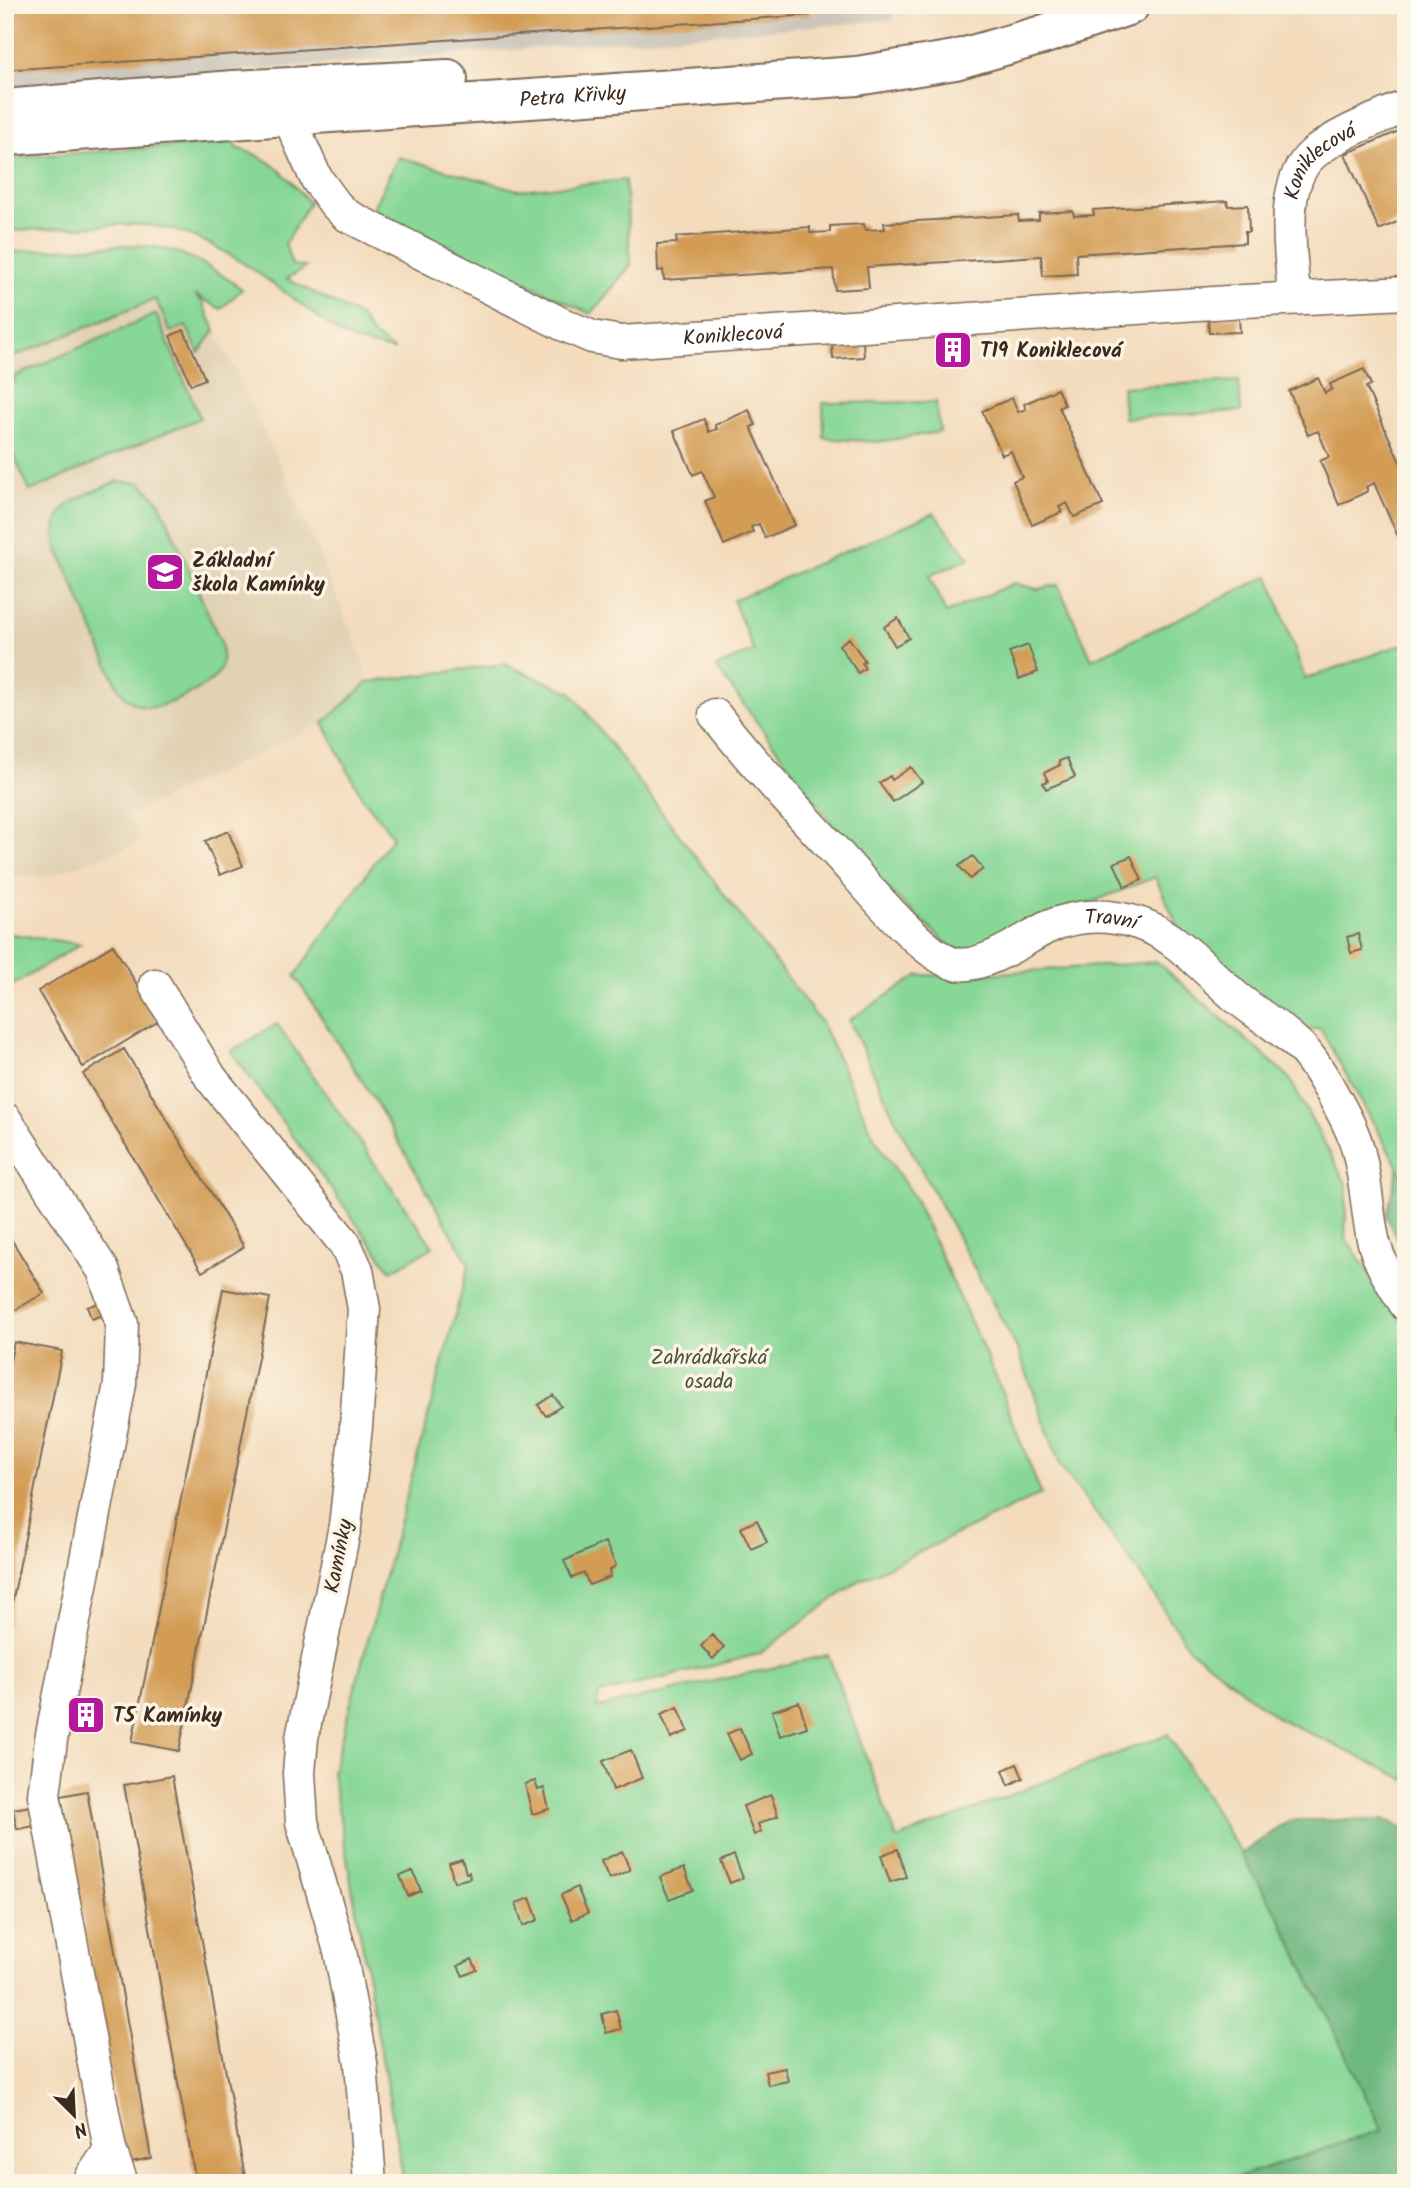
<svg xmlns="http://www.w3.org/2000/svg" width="1411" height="2188" viewBox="0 0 1411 2188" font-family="Kalam,sans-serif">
<rect width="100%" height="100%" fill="#fcf5e5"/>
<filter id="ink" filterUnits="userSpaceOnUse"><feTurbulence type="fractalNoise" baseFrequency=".0143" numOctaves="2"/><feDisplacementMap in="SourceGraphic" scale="14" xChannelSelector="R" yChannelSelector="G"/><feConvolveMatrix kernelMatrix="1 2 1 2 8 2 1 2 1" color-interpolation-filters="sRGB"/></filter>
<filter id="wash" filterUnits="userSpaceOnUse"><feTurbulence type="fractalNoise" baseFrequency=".00686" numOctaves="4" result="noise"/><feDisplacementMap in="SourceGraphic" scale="28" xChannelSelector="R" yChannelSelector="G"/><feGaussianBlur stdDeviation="1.57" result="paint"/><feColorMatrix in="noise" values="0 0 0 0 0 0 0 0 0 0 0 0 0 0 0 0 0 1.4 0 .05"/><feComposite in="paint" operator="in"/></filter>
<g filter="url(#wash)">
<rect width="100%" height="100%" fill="#f3dbbc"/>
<path fill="#e1d2b4" d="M71,285L203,303L288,482L363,661L369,682L323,723L129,815L140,843L42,878H5V301Z"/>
<path fill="#c9c3b8" d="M5,5H890L893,20L5,89Z"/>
<path fill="#87d797" stroke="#61805a" stroke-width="2" d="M234,142L236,148C272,157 287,176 309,203L285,244L292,265L306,267L287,279L361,317L371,334L395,351L358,342L342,335C290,298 222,237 160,227C139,223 117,225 96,226C66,228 35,230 5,231V158Z
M398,157L518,190L625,180L631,265L591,314L372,210Z
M128,245C175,245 205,262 242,289L221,309L195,295L203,303L215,330L199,353L186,326L170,332L156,299L5,360V252Z
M156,314L200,418L30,491L5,435V386L15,382L13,377Z
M1239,381L1241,411L1124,418L1122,387Z
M936,402L940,432L877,442L824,438L823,403Z
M118,481L141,483L159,501L221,643C222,651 224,661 220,670C211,687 162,710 144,707C132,704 125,697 118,688L57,547C46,502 85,496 118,481Z
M934,513L970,558L929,576L946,613L1014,583L1037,589L1058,585L1092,659L1269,576L1305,679L1406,643V1181L1320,1028L1288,1034L1185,941L1155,877L959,955L864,867L716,667L754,651L733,600Z
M504,664L571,692L822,1024L875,1139L915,1199L998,1382L1041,1494L860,1580L759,1654L599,1694L597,1708L828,1655L897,1839L1168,1734L1279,1916L1382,2130L1222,2183H404L332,1773L469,1264L378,1106L295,976L393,836L362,797L323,723L369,682Z
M5,933L80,944L5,990Z
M1157,962L1288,1076L1347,1185L1345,1237L1406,1327V1780L1276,1717L1189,1648L1136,1568L1060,1465L1019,1352L899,1127L849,1020L919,975L956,976Z
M277,1024L433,1247L391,1271L231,1051Z"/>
<path fill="#6db880" stroke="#54714f" stroke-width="2" d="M1398,1168L1406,1181V1259L1386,1216Z
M1290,1820H1386L1406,1829V2183H1222L1382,2130L1279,1916L1241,1854Z"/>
<g id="blocks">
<path fill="#d39c55" d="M5,5H810V15L5,70Z
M1406,128V218L1379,230L1345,154Z
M1227,201L1228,206L1248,205L1249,232H1245V243L1076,254L1077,274L1043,276L1041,256L867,267L869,288L835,290L833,269L664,280L663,270L658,271L657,244L677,243L676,237L810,227V233L830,232V226L864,224L865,230L885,229L884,223L1018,215L1019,221L1039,220V213L1073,211L1074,216L1094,215L1093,210Z
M1239,317L1240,332L1209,333L1208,318Z
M184,330L205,379L191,385L170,336Z
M963,337L965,363L943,364L941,338Z
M863,342L864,357L833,359L832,344Z
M1364,369L1371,385L1366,387L1406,475V538L1400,541L1374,483L1366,487L1368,491L1339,505L1320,461L1329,457L1318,431L1308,435L1289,391L1318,378L1325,393L1332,389L1330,384Z
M1057,389L1065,405L1059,407L1103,505L1074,517L1067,503L1059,507L1062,512L1032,525L1013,481L1022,477L1011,451L1002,455L982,411L1012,398L1018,412L1026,409L1024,404Z
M749,410L756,425L751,427L795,525L765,538L759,524L751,527L753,532L724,545L705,501L714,497L702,471L693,475L674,431L704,419L709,432L717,429L715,425Z
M898,618L909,638L895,646L884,627Z
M849,638L865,661L862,663L865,668L858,673L839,645Z
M1028,645L1038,672L1019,679L1009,652Z
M1067,758L1075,777L1046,789L1043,783L1048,781L1044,773L1060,765L1059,761Z
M911,767L922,782L893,802L879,783L890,776L892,780Z
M228,831L243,866L220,875L205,841Z
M973,856L983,869L970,879L959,866Z
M1131,856L1142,880L1125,887L1114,863Z
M1358,934L1362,950L1351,953L1347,937Z
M113,945L159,1021L83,1067L38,991Z
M124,1049L244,1247L202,1272L83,1074Z
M5,1229L44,1293L5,1316Z
M223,1289L270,1298L179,1751L132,1742Z
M101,1302L105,1314L92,1319L87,1307Z
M14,1342L62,1351L7,1629L5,1386Z
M553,1395L561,1406L546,1416L538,1405Z
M757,1520L767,1542L751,1549L741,1528Z
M605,1542L616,1565L609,1571L610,1577L589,1585L584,1573L572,1578L564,1561Z
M712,1635L724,1647L713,1659L701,1646Z
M799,1702L807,1727L780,1736L772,1711Z
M78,1703L98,1707L94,1728L74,1724Z
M678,1707L688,1731L671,1738L661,1714Z
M740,1728L752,1754L740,1760L727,1734Z
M631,1750L642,1778L613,1790L603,1761Z
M1017,1764L1023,1778L1009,1785L1003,1770Z
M172,1776L246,2183H196L138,1861L124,1785Z
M535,1781L538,1790L544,1788L549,1809L532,1814L525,1784Z
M87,1791L151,2158L126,2163L61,1796Z
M771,1795L778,1816L758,1824L761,1832L754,1835L743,1806Z
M31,1806L35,1826L17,1829L13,1809Z
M898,1849L906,1877L890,1882L881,1855Z
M622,1851L630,1870L609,1879L601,1861Z
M734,1855L743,1878L730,1883L721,1861Z
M462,1859L466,1873L469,1872L470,1878L454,1882L449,1863Z
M684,1868L693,1890L669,1899L660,1877Z
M413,1871L421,1891L408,1896L400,1876Z
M577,1887L588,1913L572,1920L561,1895Z
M530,1898L538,1920L523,1926L516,1903Z
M472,1959L477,1970L463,1976L458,1966Z
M616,2010L621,2029L606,2033L602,2014Z
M785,2068L788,2081L768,2085L765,2072Z"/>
</g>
</g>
<g filter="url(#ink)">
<use href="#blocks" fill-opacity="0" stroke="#7b6855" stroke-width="2"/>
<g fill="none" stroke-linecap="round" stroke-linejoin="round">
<defs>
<g id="street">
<path id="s1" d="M287,95L288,116L316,178L335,204L346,215L562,324L592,337L621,342L1244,301L1406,293"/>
<path id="s2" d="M1294,298C1292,256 1277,183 1314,153C1340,132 1375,120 1406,106"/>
<path id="s3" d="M715,715C755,766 800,813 844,861C867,886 925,958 956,964C983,969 1024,939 1048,927C1091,908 1141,916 1177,944C1198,960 1216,980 1236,997C1258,1015 1288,1032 1306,1053C1319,1068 1349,1121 1355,1140C1366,1172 1366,1206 1373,1239C1378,1262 1393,1285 1406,1305"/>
<path d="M155,985L211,1078L345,1244L357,1270L364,1309L356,1427L345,1526L302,1738L299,1773L302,1822L340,1951L361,2063L370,2183"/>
<path d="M5,1119L103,1270L122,1324L120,1384L51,1740L44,1795L110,2150L122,2183"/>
<path d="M92,2183L91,2178L110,2150"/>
</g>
<g id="secondary">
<path d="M5,109L233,90L448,79"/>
<path id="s4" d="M5,136L857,76L955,60L1042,35L1130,5"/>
</g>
</defs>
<use href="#street" stroke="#7b6855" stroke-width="35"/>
<use href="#secondary" stroke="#7b6855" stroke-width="42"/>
<use href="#street" stroke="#fff" stroke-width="32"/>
<use href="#secondary" stroke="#fff" stroke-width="38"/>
</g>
</g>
<defs>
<symbol id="building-square" viewBox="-11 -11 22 22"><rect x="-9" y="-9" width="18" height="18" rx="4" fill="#b5179e" stroke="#fcf5e5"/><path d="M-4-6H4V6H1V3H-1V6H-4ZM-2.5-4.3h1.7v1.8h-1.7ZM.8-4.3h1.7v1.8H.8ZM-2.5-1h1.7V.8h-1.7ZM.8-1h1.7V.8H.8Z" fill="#fff"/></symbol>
<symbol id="school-square" viewBox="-11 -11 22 22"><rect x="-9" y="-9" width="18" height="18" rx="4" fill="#b5179e" stroke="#fcf5e5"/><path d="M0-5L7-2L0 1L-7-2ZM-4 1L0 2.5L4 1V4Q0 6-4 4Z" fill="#fff"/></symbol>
</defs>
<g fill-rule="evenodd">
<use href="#building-square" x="931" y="328" width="44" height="44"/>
<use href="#school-square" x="143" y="550" width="44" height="44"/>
<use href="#building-square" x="64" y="1693" width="44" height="44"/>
</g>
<g text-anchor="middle" stroke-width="7" stroke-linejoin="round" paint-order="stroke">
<g font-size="21" fill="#3b2a1e" stroke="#fcf5e5">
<text dy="7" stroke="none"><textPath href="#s4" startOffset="569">Petra Křivky</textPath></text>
<text dy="7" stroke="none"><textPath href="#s2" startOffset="149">Koniklecová</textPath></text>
<text dy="7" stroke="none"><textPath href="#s1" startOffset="553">Koniklecová</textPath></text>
<text dy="7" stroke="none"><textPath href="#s3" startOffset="514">Travní</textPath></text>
<text transform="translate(338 1556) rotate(-79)" y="7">Kamínky</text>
</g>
<g font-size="21" font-weight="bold" fill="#3b2a1e" stroke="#fcf5e5" text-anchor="start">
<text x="980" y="357">T19 Koniklecová</text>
<text x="192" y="567">Základní<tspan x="192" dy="24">škola Kamínky</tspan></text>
<text x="113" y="1722">T5 Kamínky</text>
</g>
<g font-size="21" fill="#4e553c" stroke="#fcf5e5">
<text x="709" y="1364">Zahrádkářská<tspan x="709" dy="24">osada</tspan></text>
</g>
</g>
<rect width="1411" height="2188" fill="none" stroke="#fcf5e5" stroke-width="28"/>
<g transform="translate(74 2115) rotate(156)" stroke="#fcf5e5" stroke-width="5" paint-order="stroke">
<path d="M0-5L12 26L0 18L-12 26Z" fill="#3b2a1e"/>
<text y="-10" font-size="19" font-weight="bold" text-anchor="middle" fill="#3b2a1e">N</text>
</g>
</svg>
